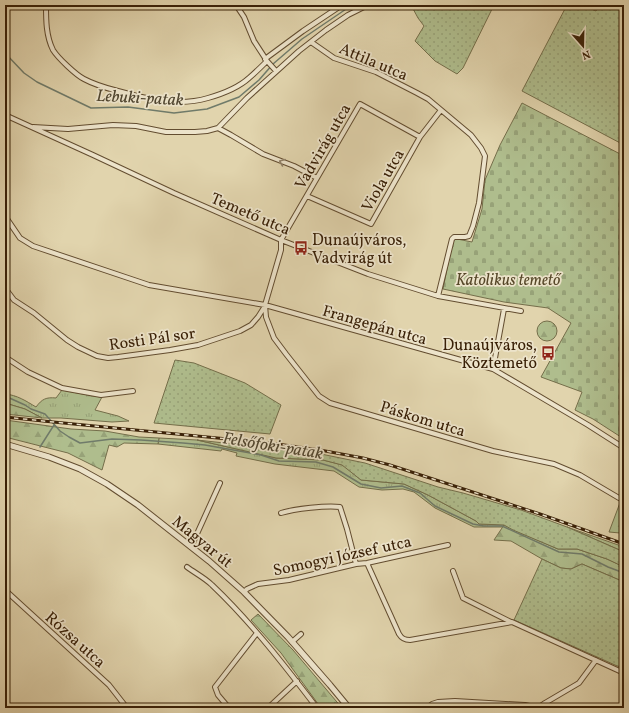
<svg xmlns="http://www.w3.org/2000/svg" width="629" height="713" viewBox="0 0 629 713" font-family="Vollkorn,serif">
<defs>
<pattern id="grass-tufts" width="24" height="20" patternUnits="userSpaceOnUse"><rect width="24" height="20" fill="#afbd8d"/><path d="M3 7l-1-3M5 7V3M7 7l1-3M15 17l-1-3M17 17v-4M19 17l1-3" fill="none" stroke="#97a278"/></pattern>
<pattern id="forest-firs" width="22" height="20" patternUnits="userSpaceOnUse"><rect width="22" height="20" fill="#afbd8d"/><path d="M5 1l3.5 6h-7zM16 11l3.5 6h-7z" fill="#97a278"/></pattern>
<pattern id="cemetery-stones" width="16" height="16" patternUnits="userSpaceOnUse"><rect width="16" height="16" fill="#afbd8d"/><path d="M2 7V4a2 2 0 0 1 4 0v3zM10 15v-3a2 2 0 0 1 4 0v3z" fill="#97a278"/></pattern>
<pattern id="park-dots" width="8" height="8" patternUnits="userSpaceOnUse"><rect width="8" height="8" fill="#afbd8d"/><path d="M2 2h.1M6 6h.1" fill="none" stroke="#97a278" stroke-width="1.8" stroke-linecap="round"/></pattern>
</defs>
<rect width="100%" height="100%" fill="#e1d4ad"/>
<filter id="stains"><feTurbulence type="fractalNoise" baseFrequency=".005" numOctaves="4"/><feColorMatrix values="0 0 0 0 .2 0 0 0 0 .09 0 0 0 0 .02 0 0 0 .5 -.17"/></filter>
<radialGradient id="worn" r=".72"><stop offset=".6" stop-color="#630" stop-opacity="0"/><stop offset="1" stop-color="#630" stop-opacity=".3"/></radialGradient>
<path fill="url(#grass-tufts)" stroke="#746e4a" d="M62,390L93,396L102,397L95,410L118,416L129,421L112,422L61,418H42L25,409L5,403V394C17,395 26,401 36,407C42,399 46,397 56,398Z
M159,438L197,440L276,458L323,460L343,465L361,480L404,484L428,495L476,521L479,524L504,525L502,527H474L435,508L414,492L403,489L382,490L359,487L334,471L275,464L236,456L237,453L222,449L221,451L158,444Z"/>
<path fill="url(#forest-firs)" stroke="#746e4a" d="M537 331a10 10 0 1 1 20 0a10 10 0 1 1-20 0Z
M5,403L25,409L42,418L5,414Z
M5,420L71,429L105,431L139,437L159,438L158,444L124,443L117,447L109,445L102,470L68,453L5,437Z
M624,492V536L620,533L609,532Z
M504,525L514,530L558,549H577L607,559L624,567V582L582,564L571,569L561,568L542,559L511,541L494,540Z
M567,527L624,547V552Z
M258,614L293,650L342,708H321L281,653L251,620Z"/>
<path fill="url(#cemetery-stones)" stroke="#746e4a" d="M522,103L624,156V439L593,419L575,410L582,392L541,377L571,323L548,308L504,302L443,289L452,244L454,240L457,239L472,242L482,209L485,180L500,145Z"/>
<path fill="url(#park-dots)" stroke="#746e4a" d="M411,5H494L463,68L457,74L435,61L415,41L424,26L418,18Z
M567,5H583L596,11L599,5H624V145L522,91Z
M175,360L194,363L245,383L281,405L270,434L154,423Z
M197,440L316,453L365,463L438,487L463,493L521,510L567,527L624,552V567L607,559L577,549H558L513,530L504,525L479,524L476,521L428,495L404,484L361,480L342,465L323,460L276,458Z
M542,559L561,568L571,569L582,564L624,582V669L514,620Z"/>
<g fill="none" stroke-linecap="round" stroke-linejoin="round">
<path stroke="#707b6a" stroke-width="1.5" d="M5,53L24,73L37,82L91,108L128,107L174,113L207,109L239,97L259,80L273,64L302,39L352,5
M5,396L25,405L31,409L45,414L60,431L69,437L80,443L112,439L141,440L183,443L205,445L261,455L279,461L316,462L333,467L361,484L381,488L402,486L420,493L435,506L473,524L484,526H502L559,552L582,554L608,567L624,573
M40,447L54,425"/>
<defs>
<path id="minor" d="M46,5C46,20 46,36 53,50C58,58 76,75 84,79C95,85 106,88 118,91C147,99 178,107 208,98C222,94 238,88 249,78C255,73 261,67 267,61
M236,5L244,17L254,41L267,61L276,71
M311,42L334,58L376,72L417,93L428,99L471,135L481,148L485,156L479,203L473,226L469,236L465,237H454L452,239L438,296
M265,59L303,31L342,5
M5,115L93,155L174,193L281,240L368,274L438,296L521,311
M33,127L68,129L113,125L136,126L166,132H195L207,131L218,128L247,98L299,51L326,30L348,15L368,5
M218,128L231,135L263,154L294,166L317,178
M420,137L360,104L281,240V250L265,305L266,317L274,338L286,354L319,396L330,403L493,451L554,464L580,475L619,498
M307,196L371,224L420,137L441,110
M5,216L20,238L33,246L149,285L265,305L493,369L588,425L624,448
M5,288L14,300L34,313L67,340L78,347L97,356L108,358L118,357L170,350L198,345L240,331L251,325L258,317L265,306
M5,357L28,372L62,388L101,395L133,391
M493,369L504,309
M281,513C294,509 327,505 340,507L347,529L356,564
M191,547L220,483
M367,563L399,634C402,639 405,640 410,640L512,622L624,673
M187,567C195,573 205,578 212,585C251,622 285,666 317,708
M453,571L463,598L511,622
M5,590L109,685L127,708
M244,592L247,589L258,584L289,580L356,564L367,563L448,545
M292,642L301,634
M229,708L218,695L215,687L257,633
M268,708L297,681
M427,708L432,704L438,702L455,701L525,705L538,708
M538,708L545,703L579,683L596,660"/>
<path id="tertiary" d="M5,444L49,457L80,469L107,484L138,505L209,561L244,592L288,637L330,685L349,708"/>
</defs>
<use href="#minor" stroke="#634d30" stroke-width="6"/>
<use href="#tertiary" stroke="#634d30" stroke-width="7"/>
<use href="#minor" stroke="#ece3ca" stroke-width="4"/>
<use href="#tertiary" stroke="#ece3ca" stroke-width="5"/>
<defs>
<path id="rail" d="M5,417L43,421L270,443L320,450L363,458L390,465L540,514L624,544"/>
</defs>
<use href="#rail" stroke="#392007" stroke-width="3"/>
<use href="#rail" stroke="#ece3ca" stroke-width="1.5" stroke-dasharray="4.5" stroke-linecap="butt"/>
</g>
<defs><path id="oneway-chevron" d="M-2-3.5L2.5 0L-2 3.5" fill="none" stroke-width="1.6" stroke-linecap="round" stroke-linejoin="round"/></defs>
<use stroke="#928268" href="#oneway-chevron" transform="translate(282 162) rotate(-158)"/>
<defs>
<symbol id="bus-bare" viewBox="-9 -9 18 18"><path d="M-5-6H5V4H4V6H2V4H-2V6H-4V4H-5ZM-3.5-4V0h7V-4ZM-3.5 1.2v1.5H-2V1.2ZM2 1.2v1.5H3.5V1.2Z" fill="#8f2418" stroke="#ece3ca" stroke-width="2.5" paint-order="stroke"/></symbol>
</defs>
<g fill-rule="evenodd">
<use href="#bus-bare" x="291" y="238" width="20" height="20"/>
<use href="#bus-bare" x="538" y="343" width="20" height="20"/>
</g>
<g text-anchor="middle" stroke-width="3.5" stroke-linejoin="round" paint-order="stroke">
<g font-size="16" fill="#392007" stroke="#ece3ca">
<text transform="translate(374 61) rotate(23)" y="6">Attila utca</text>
<text transform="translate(322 146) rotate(-60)" y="6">Vadvirág utca</text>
<text transform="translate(382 180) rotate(-60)" y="6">Viola utca</text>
<text transform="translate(251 213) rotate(23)" y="6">Temető utca</text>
<text transform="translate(375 324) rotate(16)" y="6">Frangepán utca</text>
<text transform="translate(152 338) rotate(-8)" y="6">Rosti Pál sor</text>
<text transform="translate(423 418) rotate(17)" y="6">Páskom utca</text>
<text transform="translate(203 541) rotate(39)" y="6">Magyar út</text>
<text transform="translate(342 555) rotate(-12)" y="6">Somogyi József utca</text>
<text transform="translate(76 639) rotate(42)" y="6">Rózsa utca</text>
</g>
<g font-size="16" fill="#392007" stroke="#ece3ca" text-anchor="start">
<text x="312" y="245">Dunaújváros,<tspan x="312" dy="18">Vadvirág út</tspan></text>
<text x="537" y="350" text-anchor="end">Dunaújváros,<tspan x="537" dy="18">Köztemető</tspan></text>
</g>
<g font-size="16" font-style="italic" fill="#564728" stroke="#ece3ca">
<text x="508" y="285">Katolikus temető</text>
</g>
<g font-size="17" font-style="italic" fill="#504630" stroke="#ece3ca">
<text transform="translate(140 97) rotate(3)" y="6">Lebuki-patak</text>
<text transform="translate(273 445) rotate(9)" y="6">Felsőfoki-patak</text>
</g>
</g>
<rect width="629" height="713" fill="none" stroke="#e1d4ad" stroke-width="20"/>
<rect x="6" y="6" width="617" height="701" fill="none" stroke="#392007" stroke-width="2"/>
<rect x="10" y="10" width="609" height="693" fill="none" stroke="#392007"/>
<g transform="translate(583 46) rotate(160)" stroke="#ece3ca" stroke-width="3" paint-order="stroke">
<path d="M0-3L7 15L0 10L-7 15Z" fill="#392007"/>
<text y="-6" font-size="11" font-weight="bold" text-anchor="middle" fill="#392007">N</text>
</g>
<rect width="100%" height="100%" filter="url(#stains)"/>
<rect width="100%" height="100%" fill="url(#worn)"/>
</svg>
